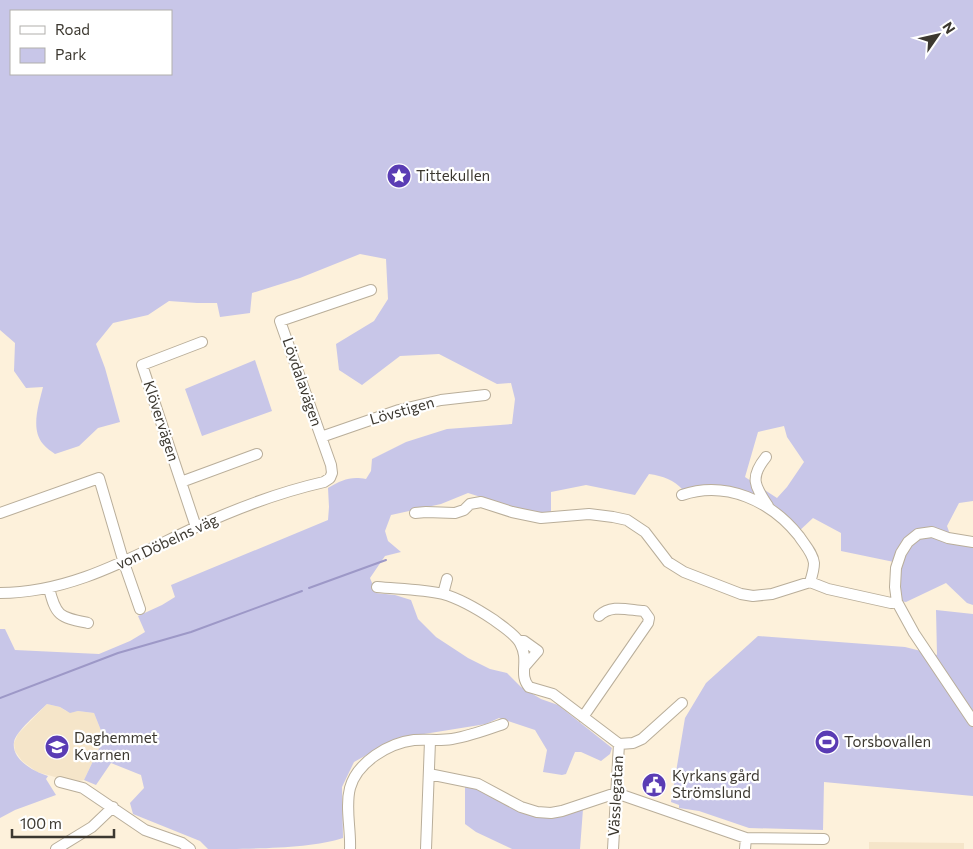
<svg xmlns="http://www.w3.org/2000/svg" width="973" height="849" viewBox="0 0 973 849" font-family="Commissioner,sans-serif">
<rect width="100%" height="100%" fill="#fdf1db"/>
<path fill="#f5e5c9" d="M47,704L60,707L66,711L74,712L78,711L94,713L104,738L84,780L73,782L37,772L22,761L15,751L14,743L18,734Z
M869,842L964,843V849H869Z"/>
<path fill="#c8c6e8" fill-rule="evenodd" d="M0,0H973V501L959,503L947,526L953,543L973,546V605L967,603L946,583L906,602L893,600L894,562L841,551V533L813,518L797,533L745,495L683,490C674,480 663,476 649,474L635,495L586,485L551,492V514L538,515L468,493L441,504L391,515L385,531L388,541L401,552L385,556L370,578L376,593L395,595L411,600L418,619L436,637L468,658L490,669L507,673L521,687L541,699L558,705L612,748L610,754L601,761L581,752H575L566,774L562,775L543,772L547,750L535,730L499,718L486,724L424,734L390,742L354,762L342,787L343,838C311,849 245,849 208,849L200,841L133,814L130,803L144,788L141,775L111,763L96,785L84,780L104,738L94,713L78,711L70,713L60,707L47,704C39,712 16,731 14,742C11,760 35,772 48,776L46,779L56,795L15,810L0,818V629H5L15,650L99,654L130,641L145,632L138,616L162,605L175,597L171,585L328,520L329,507L328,488C342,480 350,476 366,479L371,471L372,459L406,442L447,429L512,424L515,399L511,383L497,384L439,354L400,356L362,385L339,370L336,344L374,321L388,299L386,259L360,254L300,278L252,293L250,313L220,317L217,303H197L169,301L148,315L113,323L96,344L105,368L120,422L98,428L79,446L55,454C51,451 46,448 43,444C30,429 39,404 43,387L26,388L14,371L15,343L0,330ZM11,11H171V74H11ZM784,426L787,437L804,462L787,487L777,498L745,477L758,432Z
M255,360L272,411L202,436L185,389Z
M936,610L973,614V796L824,782L823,830L749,828L699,811L679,808V805L671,802L685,718L706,683L758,636L905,647L937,655Z
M465,784L480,789L544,817H559L583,809L580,849H512L476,832L465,824Z"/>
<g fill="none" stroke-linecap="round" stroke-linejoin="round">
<path stroke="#9d98c7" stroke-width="2" d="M309,588L386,560
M0,698L118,653L191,632L302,591"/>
<defs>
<path id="minor" d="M321,437L399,410L441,400L485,395
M766,457C749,478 755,486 768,506
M181,482L257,454
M682,495C726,480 771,501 799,536C804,544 813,553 814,563C814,569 812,576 810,582
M0,513L99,478L124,563L140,609
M415,513L426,512L455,513L464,510L470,504L481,502L512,512L541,518L589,514L613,517L627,520L645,532L668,562L684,572L741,594L753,596L772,594L810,582L828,589L891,603L897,602
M196,527L142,365L202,342
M973,542L948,538L932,532L918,534L908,542L901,553L896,568L895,587L897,602L914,633L973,721
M377,587C398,589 422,589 443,594C461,599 479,610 494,620C503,627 515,634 520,643C530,661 518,674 529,687L553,694L619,744L633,743L642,739L682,703
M49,588C56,617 60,617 88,623
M0,593C71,593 132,557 194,528C235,509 280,492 324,482L330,478L332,473L331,465L280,321L371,290
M443,594L447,579
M519,641H524L538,651L525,666
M583,717L648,623L649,618L644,611C628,610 611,604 599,616
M429,774L478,784L521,807L537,812L551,813L562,811L616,793L746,838L824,839
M60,782L83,788L145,830L182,843L190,849
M56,849L92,827L113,807
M350,849C351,829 345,807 350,788C357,762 389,743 414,740C427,739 439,741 452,739C470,736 486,730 503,724
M426,849L430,741
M613,849L619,744
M745,849L746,838"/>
</defs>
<use href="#minor" stroke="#b9ae9a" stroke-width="12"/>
<use href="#minor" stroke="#fff" stroke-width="10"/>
</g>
<defs>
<symbol id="sight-disc" viewBox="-11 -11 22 22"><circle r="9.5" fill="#5a3cb4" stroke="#fff"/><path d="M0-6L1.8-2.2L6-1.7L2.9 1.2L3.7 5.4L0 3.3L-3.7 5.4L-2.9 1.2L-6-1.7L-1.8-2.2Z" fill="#fff"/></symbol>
<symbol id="stadium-disc" viewBox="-11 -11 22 22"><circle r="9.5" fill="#5a3cb4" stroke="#fff"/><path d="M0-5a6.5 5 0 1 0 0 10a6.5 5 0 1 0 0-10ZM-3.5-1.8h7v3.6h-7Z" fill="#fff"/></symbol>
<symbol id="school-disc" viewBox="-11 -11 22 22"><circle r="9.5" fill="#5a3cb4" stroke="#fff"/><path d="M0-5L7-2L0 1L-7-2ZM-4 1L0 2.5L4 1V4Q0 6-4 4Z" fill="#fff"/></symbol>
<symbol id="civic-disc" viewBox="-11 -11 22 22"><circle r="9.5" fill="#5a3cb4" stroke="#fff"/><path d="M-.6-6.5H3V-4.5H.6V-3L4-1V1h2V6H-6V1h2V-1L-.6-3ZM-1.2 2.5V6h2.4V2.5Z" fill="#fff"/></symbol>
</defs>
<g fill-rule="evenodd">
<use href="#sight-disc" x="385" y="162" width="28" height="28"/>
<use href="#stadium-disc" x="813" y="728" width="28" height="28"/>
<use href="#school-disc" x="43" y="733" width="28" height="28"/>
<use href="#civic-disc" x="640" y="771" width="28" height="28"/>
</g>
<g text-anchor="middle" stroke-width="4.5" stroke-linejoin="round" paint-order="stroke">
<g font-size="15" fill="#3c3830" stroke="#fff" text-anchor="start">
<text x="416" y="181">Tittekullen</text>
<text x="74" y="743">Daghemmet<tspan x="74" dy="17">Kvarnen</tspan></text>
<text x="844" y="747">Torsbovallen</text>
<text x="672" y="781">Kyrkans gård<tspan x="672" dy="17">Strömslund</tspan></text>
</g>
<g font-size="15" fill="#3c3830" stroke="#fff">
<text transform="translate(302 382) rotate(71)" y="5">Lövdalavägen</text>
<text transform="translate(402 411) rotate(-16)" y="5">Lövstigen</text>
<text transform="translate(161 421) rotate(72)" y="5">Klövervägen</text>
<text transform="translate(167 542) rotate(-25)" y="5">von Döbelns väg</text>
<text transform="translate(616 796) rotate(-87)" y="5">Vässlegatan</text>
</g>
</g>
<rect x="10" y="10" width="162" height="65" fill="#ffffff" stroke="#b1afac"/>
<rect x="20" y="26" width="25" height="8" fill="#ffffff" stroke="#b1afac"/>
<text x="55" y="35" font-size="15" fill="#3c3830">Road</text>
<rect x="20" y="48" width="25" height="15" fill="#c8c6e8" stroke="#b1afac"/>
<text x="55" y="60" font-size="15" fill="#3c3830">Park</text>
<g transform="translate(938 35) rotate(56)" stroke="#ffffff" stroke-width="4" paint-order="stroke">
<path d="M0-4L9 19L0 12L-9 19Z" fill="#3c3830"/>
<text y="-8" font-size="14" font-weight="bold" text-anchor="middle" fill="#3c3830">N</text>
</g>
<path d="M12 829v8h102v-8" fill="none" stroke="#3c3830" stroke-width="2.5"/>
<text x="20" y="829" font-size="15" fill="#3c3830" stroke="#ffffff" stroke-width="4" paint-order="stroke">100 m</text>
</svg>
